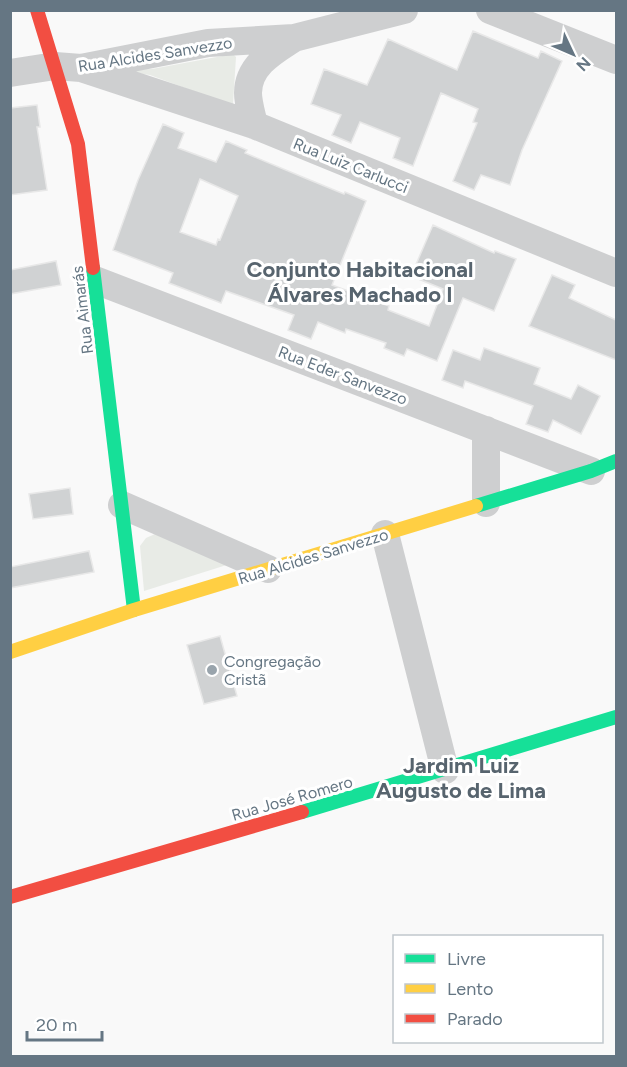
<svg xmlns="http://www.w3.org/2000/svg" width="627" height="1067" viewBox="0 0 627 1067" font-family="Figtree,sans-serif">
<rect width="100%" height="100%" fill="#f9f9f9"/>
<path fill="#e8ebe6" d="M233,54L236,57L233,104L231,105L150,75L114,70L152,69Z
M155,534L233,563L144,591L140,546L146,538Z"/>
<path fill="#d0d2d3" stroke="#e8e8e8" stroke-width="1.5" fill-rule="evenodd" d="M473,31L538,58L541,51L562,61L522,150L510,185L481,175L474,190L453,181L477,123L473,122L478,109L441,93L413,166L393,158L400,138L360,122L351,143L332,135L341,115L311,104L324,69L367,85L388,39L457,70Z
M37,105L40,127H37L47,190L10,195V108Z
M163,124L184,133L178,148L216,162L226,141L247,150L245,153L305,178L344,194L345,192L366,201L332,285L389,306L388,310L429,326L443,289L411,276L433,225L494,253L495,251L516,259L494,311L463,298L437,361L407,349L404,356L384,348L386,343L346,329L345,333L318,322L311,339L288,330L294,315L226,291L221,303L169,283L173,273L113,250L138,180ZM200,179L238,196L220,240L218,239L216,245L180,232Z
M56,261L61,285L10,294V270Z
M552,275L575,285L569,298L616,320V360L529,326Z
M484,348L540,368L534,384L571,399L578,385L600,396L581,434L553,420L548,432L526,424L533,406L465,381L463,388L442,380L453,350L480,360Z
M70,488L73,514L33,519L29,494Z
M89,551L94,572L10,588V567Z
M220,636L237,696L204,704L187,645Z"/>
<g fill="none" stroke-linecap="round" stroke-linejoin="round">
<path stroke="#cecfd0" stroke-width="28" d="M490,10L616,60
M81,68L254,125L616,273
M10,73L55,66L81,68L208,43L294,38L404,10
M254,125C252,115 248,103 248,93C248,65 274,51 294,38
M95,280L591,471
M486,503V430
M122,505L268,569
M385,534L445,770"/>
<path stroke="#16e098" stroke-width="14" d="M93,268L134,610
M476,506L591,471L616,461
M302,812L616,717"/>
<path stroke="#ffcf43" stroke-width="14" d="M10,652L134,610L476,506"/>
<path stroke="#f24e42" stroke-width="14" d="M37,10L78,144L93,268
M10,897L302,812"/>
</g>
<circle fill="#99a4ac" stroke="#fff" stroke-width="2" cx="212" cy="670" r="6"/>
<g text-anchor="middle" stroke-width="6" stroke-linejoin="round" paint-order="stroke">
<g font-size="16" fill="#657683" stroke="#fff">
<text transform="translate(155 54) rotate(-9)" y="6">Rua Alcides Sanvezzo</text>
<text transform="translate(351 165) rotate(22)" y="6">Rua Luiz Carlucci</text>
<text transform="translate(82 310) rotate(-97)" y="6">Rua Aimarás</text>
<text transform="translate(343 375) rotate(21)" y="6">Rua Eder Sanvezzo</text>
<text transform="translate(313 556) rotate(-17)" y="6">Rua Alcides Sanvezzo</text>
<text transform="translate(292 798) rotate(-16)" y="6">Rua José Romero</text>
</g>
<g font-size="16" fill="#657683" stroke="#fff" text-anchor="start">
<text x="224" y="667">Congregação<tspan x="224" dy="18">Cristã</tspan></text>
</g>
<g font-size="22" font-weight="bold" fill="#57646e" stroke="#fff">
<text x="360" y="277">Conjunto Habitacional<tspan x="360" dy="25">Álvares Machado I</tspan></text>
<text x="461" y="773">Jardim Luiz<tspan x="461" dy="25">Augusto de Lima</tspan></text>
</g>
</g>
<rect width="627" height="1067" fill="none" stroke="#657683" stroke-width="24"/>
<rect x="393" y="935" width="210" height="108" fill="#ffffff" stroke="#c1c8cd" stroke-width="1.5"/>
<rect x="405" y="954" width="30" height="9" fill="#16e098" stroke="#c1c8cd" stroke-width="1.5"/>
<text x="447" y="965" font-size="18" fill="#657683">Livre</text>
<rect x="405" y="984" width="30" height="9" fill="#ffcf43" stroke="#c1c8cd" stroke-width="1.5"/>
<text x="447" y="995" font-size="18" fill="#657683">Lento</text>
<rect x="405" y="1014" width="30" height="9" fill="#f24e42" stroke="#c1c8cd" stroke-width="1.5"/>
<text x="447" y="1025" font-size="18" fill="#657683">Parado</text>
<g transform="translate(573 54) rotate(134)" stroke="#ffffff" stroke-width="4.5" paint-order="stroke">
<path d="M0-4.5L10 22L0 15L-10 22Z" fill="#657683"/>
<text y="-9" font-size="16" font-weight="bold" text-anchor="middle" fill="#657683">N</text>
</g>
<path d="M27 1031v9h75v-9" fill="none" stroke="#657683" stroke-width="3"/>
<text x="36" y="1031" font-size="18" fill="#657683" stroke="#ffffff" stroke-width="4.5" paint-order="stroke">20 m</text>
</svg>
